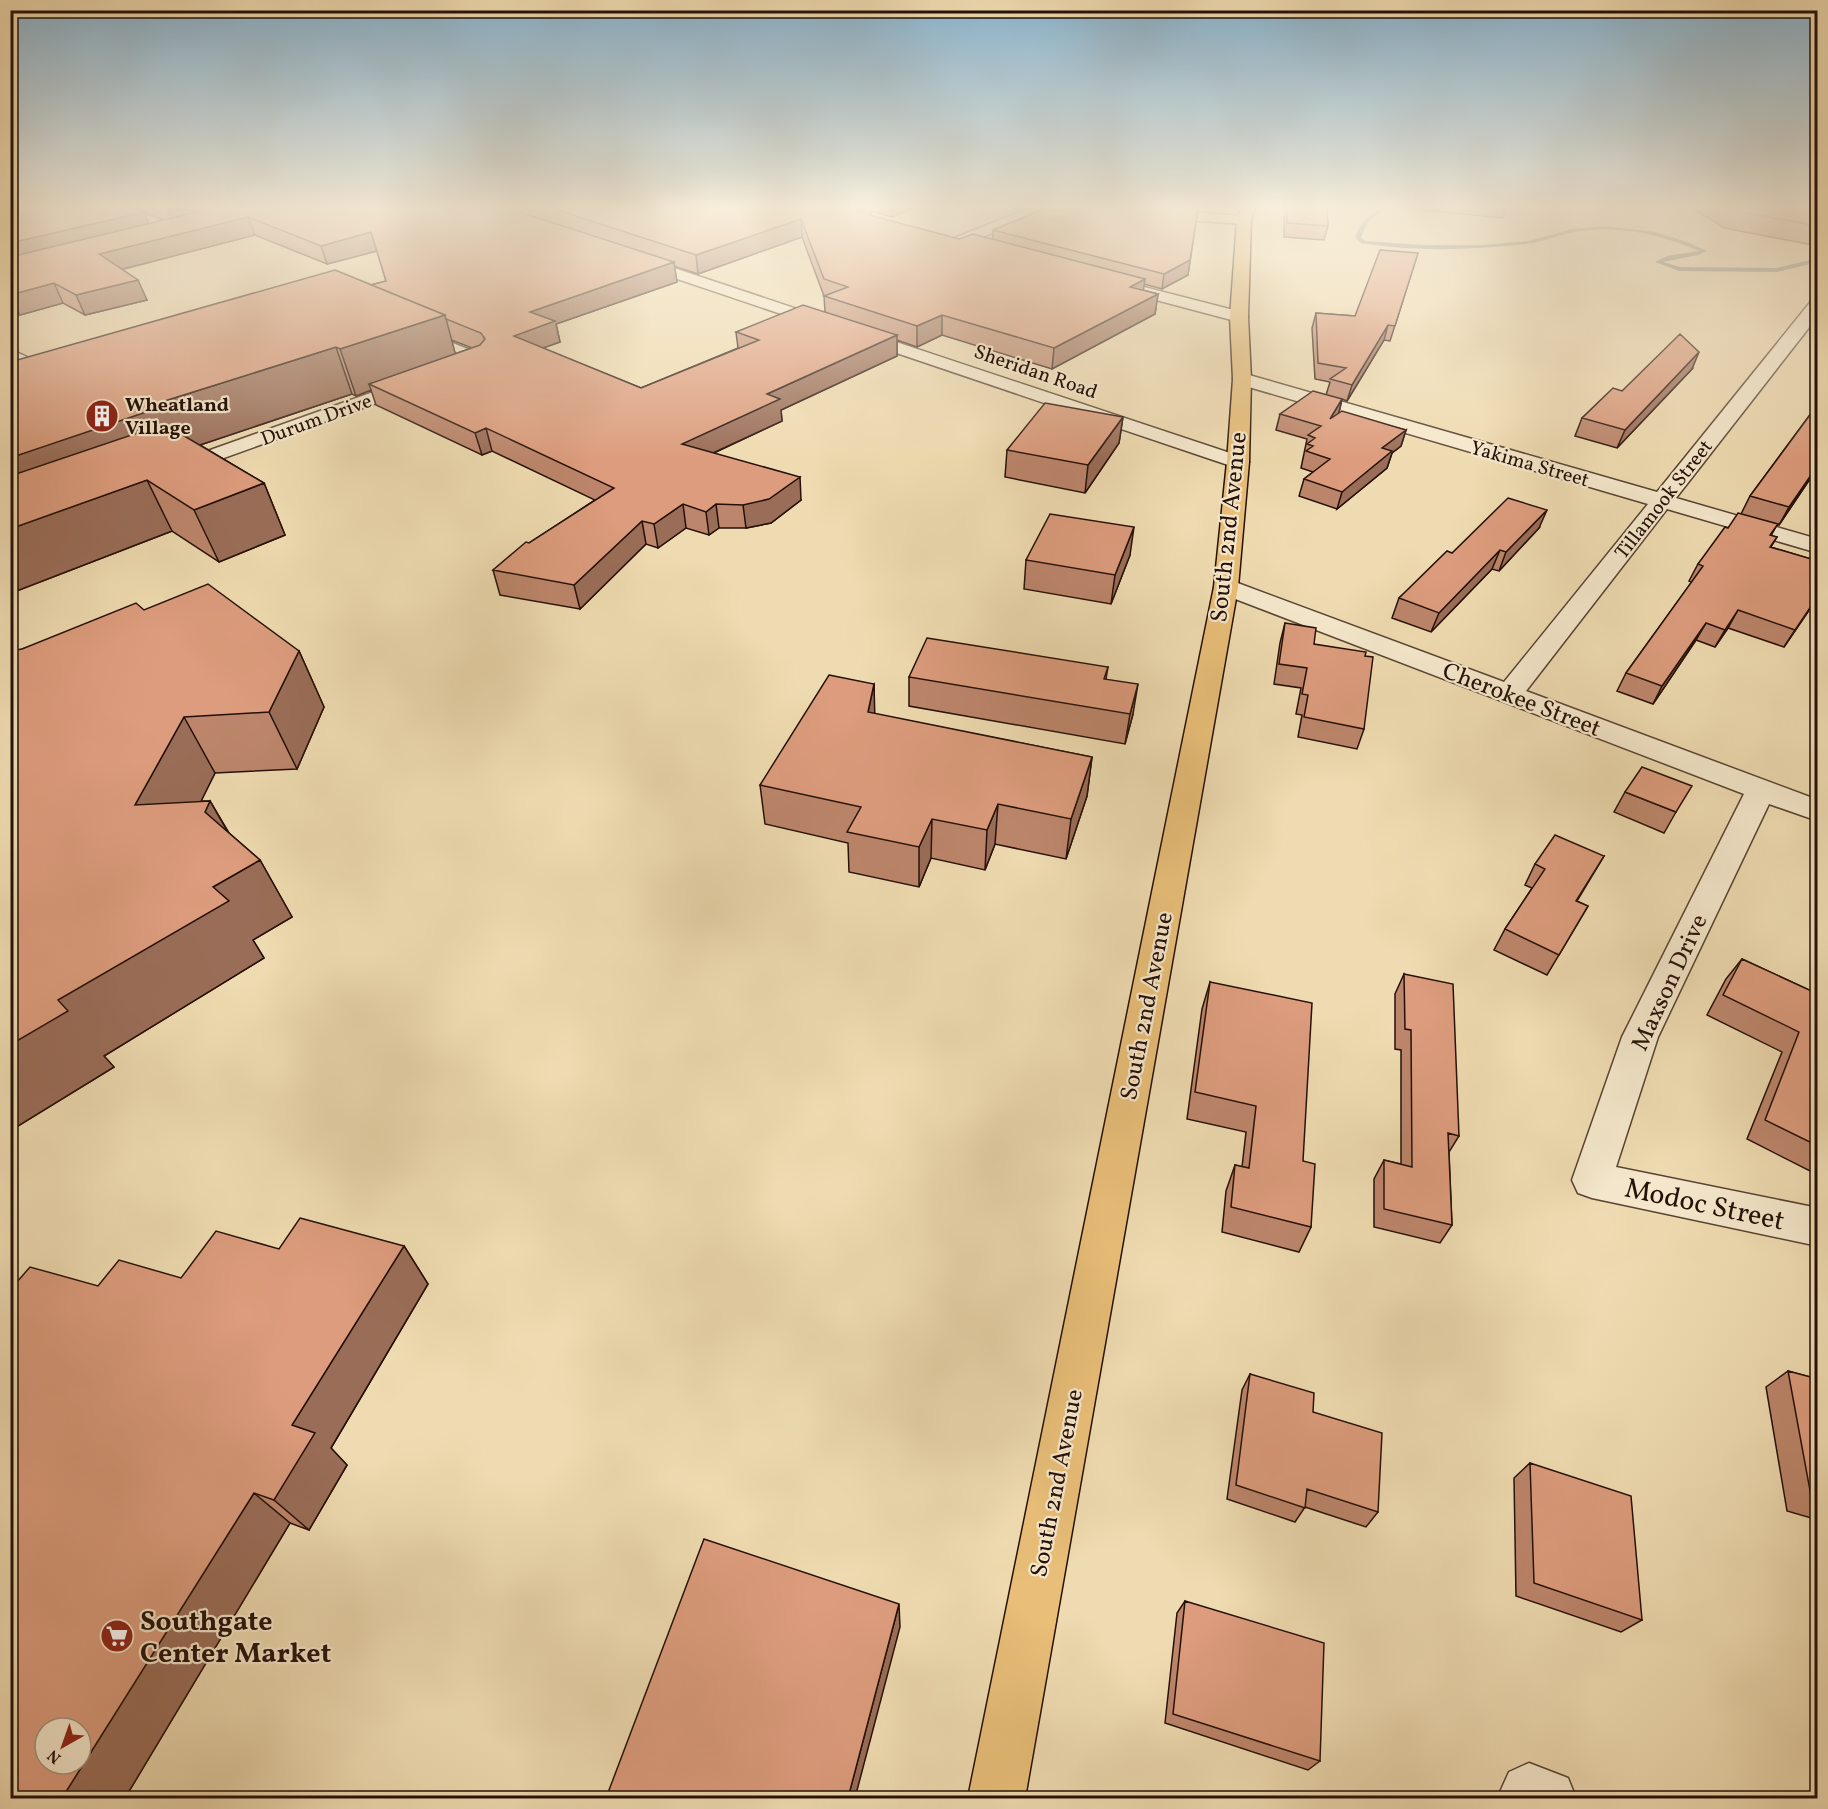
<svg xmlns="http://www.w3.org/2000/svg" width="1828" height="1809" viewBox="0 0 1828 1809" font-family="Vollkorn,serif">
<rect width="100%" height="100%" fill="#efdbb1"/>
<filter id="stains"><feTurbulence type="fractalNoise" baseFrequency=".00333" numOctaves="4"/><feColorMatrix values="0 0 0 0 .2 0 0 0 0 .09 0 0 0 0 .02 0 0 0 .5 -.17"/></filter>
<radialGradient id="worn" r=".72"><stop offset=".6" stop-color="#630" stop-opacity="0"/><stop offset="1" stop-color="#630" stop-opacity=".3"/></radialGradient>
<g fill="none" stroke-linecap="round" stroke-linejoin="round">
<path fill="#6c756f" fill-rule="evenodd" d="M1379,208H1386L1369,221L1361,237L1365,241L1423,245H1483L1529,241L1571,229L1605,226L1656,232L1690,243L1707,251L1698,255L1663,262L1680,267L1777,268L1818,258V262L1777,272L1679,271L1655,262L1667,256L1699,251C1658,233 1614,224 1570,233C1555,236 1541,243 1526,244C1472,250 1415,252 1361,243L1355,237C1360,223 1368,216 1379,208Z"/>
<defs>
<path id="minor" d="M111,208H130L177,228L179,231L177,234H167L113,211Z
M1029,208H1061L1059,211L1040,214L962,245H952L949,242L952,239Z
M1065,208H1134L1244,216L1251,220L1244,224L1072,212Z
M632,254L1245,458L1249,462L1245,466L1238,468L1231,466L627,262L624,259Z
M1113,279L1245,313L1248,317L1245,321L1239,322L1107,287L1105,284L1107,281Z
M1818,299V316L1676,498L1818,539V553L1667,509L1526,691L1818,800V821L1769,804L1658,1037L1616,1167L1818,1208V1246L1592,1198L1578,1193L1572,1180L1622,1037L1744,794L1217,592L1214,587L1217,582L1226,580L1235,582L1504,682L1648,504L1235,383L1233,379L1235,375H1249L1657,492L1812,300Z
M413,327L485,356L488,360L485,364L182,473L175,475L168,473L164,469L168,465L463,360L407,336L404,332L407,328Z
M10,349L42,364L44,368L42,372H28L10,362Z
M1529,1763L1568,1778L1576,1798H1503L1500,1792L1509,1772Z"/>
<path id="major" d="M1241,208H1255L1251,220L1248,317L1251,379L1249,462L1238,587L1025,1798H968L1214,587L1227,462L1233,379L1230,317L1237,220Z"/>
</defs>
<use href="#minor" stroke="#584332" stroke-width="3"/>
<use href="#major" stroke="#251008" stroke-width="3"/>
<use href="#minor" fill="#f5e8cc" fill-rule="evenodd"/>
<use href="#major" fill="#e8be78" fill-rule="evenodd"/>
</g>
<path fill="#bd866c" stroke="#251008" stroke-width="1.5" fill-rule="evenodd" d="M10,208L149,224L164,220L136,208H914L892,217L871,211V216L959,239H993V230L1047,208H1198V209L1188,275L1162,289L1144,284L1143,290L1158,294L1155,314L1052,369L942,335L917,347L897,340V356L781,410L782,421L714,453L801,500L771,523L746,528H719L709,535L686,528L658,548L646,544L580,609L500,595L493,570L529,543L595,500L492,451L482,455L376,405L371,390L356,396L352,394L200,445L264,483L285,535L219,562L172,531L14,592L10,589V362L371,285L386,281L377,251L327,264L255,235L122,269L147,300L85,315L63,303L20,315L10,309ZM802,237L824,296L825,312L736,332L738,348L641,388L542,348L560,342L556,324L677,282L674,266L698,274ZM451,340L462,344L472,348L455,354Z
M1284,208H1327L1328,226L1324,240L1284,237Z
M1420,208H1506L1503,218L1420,210Z
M1694,208H1818V246L1724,228L1694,209Z
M1418,253L1390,341L1384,340L1347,401L1342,399L1339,413L1406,430L1401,446L1392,453L1387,468L1337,509L1299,496L1304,479L1313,472L1301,468L1307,439L1276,430L1280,414L1326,395L1330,382L1315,379L1312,328L1316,313L1355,316Z
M1692,369L1617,448L1575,436L1582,418L1622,391Z
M1818,400V467L1779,525H1777L1771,536L1777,537L1771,547L1818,561V597L1784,647L1728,628L1715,647L1696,640L1653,704L1617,691L1626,673L1692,582L1689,581L1698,564L1741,514L1750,496L1812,412Z
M1123,417L1119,443L1085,493L1005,477L1007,450Z
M1539,528L1499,571L1492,569L1431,632L1392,618L1399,598L1452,553Z
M1130,555L1111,604L1024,589L1026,560Z
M144,610L299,651L324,707L297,769L215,773L201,801H210L229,833L260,860L292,917L253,940L264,958L104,1056L114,1067L10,1131L22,649Z
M1285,623L1314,644L1364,729L1357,749L1298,737L1302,715L1296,714L1301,688L1274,684L1280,643Z
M1108,667L1106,679L1133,714L1125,744L909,706V677Z
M874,684V714L1092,757L1087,796L1066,859L995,844L985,870L931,858L919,887L849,872L848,843L765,824L760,785Z
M1625,792L1676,812L1664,833L1614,812Z
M1604,856L1577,901L1588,906L1547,975L1494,950L1505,929L1532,888L1525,885L1535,864Z
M1742,959L1811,991L1818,975V1175L1747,1139L1782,1052L1707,1015L1726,979Z
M1404,974L1459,1136L1449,1152L1452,1225L1440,1243L1374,1227V1179L1384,1160L1401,1164V1050L1395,1049V994Z
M1210,982L1303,1161L1311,1227L1299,1252L1222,1232L1226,1191L1235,1165L1242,1167L1246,1132L1187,1119L1202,1009Z
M404,1246L428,1284L331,1448L347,1465L309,1530L290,1523L125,1798L98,1286L181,1278L279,1249Z
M1788,1371L1818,1379V1520L1787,1511L1766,1387Z
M1250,1374L1313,1412L1378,1512L1366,1527L1305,1507L1295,1522L1227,1499L1242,1390Z
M1530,1463L1642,1620L1621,1632L1516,1596L1514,1478Z
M1185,1601L1320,1761L1308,1770L1165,1723L1177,1613Z"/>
<path fill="#9a6d58" stroke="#251008" stroke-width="1.5" d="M167,208H238L174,224Z
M869,208H871L872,225L858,212Z
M892,208H914L892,217Z
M144,212L151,230L10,265V243Z
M248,217L255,235L108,273L99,254Z
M801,219L802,237L698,274L696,255Z
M371,232L377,251L327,264L321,246Z
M1190,260L1188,275L1162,289L1164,274Z
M674,262L677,282L556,324L560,342L518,357L514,336L530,312Z
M1145,279L1142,299L1130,287Z
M138,280L147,300L85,315L76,295Z
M54,283L63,303L20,315L10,295Z
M1158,294L1155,314L1052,369L1054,348Z
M445,315L457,360L369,384L371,390L356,396L340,349Z
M942,315V335L917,347V326Z
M1388,325L1384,340L1347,401L1352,385Z
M897,335V356L781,410L782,421L685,466L682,444L767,394Z
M336,347L352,394L179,452L10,519V458L152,405Z
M1699,352L1692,369L1617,448L1625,430Z
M1342,399L1338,416L1330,419Z
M1123,417L1119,443L1085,493L1088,465Z
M486,428L492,451L482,455L475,433Z
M1406,430L1401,446L1392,453L1387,468L1337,509L1342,492L1382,448Z
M1818,465V467L1779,525L1789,507Z
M800,477L801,500L771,523L746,528L743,505Z
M147,480L172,531L14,592L10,586V529Z
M264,483L285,535L219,562L194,510Z
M683,504L686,528L658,548L654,524Z
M716,504L719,528L709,535L706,512Z
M1547,510L1539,528L1499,571L1506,552Z
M642,521L646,544L580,609L574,585Z
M1134,527L1130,555L1111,604L1115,575Z
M1500,550L1492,569L1431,632L1439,613Z
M1818,596V597L1784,647L1795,630Z
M1738,610L1728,628L1715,647L1725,630Z
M1706,623L1696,640L1653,704L1662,686Z
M299,651L324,707L297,769L269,712Z
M874,684L875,723L868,712Z
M1138,684L1133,714L1125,744L1130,714Z
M184,717L215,773L171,862L135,805Z
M1092,757L1087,796L1066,859L1071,819Z
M210,801L243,858L205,812Z
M998,804L995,844L985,870L987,830Z
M932,819L931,858L919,887V847Z
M260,860L292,917L253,940L264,958L104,1056L114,1067L10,1131V1045L58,1000L213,887Z
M404,1246L428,1284L331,1448L347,1465L309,1530L274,1500L292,1425Z
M254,1493L290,1523L125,1798H62Z
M899,1604L900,1627L855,1798H848Z"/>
<path fill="#dc9c7d" stroke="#251008" stroke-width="1.5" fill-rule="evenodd" d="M10,208H135L144,212L10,243Z
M213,208H507L674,262L530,312L555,321L514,336L641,388L759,340L736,332L803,305L897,335L767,394L780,399L682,444L800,477L769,499L743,505L716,504L706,512L683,504L654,524L642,521L574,585L493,570L526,542L529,543L614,488L486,428L475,433L369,384L480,345L485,339L481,333L446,319L445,315L371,285L386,281L371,232L321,246L248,217L99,254L138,280L76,295L54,283L10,295V257Z
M551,208H869L858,212L959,239L973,234L1145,279L1130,287L1158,294L1054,348L942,315L917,326L824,296L848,287L824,279L801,219L696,255Z
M1047,208H1183L1198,209L1190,260L1164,274L993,230Z
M1287,208H1327L1328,226L1287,223Z
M1729,208H1818V226L1732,210Z
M1380,250L1418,253L1395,326L1388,325L1352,385L1330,379L1346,368L1318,363L1316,313L1355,316Z
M335,270L445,315L340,349L336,347L152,405L158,408L10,458V362Z
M1680,334L1699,352L1625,430L1582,418L1613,388L1622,391Z
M1313,391L1342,399L1330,419L1342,411L1406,430L1382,448L1392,451L1342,492L1304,479L1330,459L1306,451L1313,446L1307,444L1315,438L1308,435L1321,426L1280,414Z
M1045,403L1123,417L1088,465L1007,450Z
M1818,404V465L1789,507L1750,496Z
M164,424L264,483L194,510L147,480L10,529V476Z
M1508,498L1547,510L1506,552L1500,550L1439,613L1399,598L1447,551L1452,553Z
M1738,513L1778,524L1770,535L1777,537L1770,547L1818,561V596L1795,630L1738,610L1725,630L1706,623L1662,686L1626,673L1703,566L1698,564L1725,527L1728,528Z
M1050,514L1134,527L1115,575L1026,560Z
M208,584L299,651L269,712L184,717L135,805L210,801L205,812L260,860L213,887L229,901L58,1000L68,1011L10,1045V651L22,649L136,603L144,610Z
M1285,623L1316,628L1314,644L1366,652L1365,656L1373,657L1364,729L1304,717L1308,695L1302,694L1307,668L1279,664Z
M927,638L1108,667L1104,679L1138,684L1130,714L909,677Z
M829,675L874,684L868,712L1092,757L1071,819L998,804L987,830L932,819L919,847L847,832L861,807L760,785Z
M1642,767L1692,786L1676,812L1625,792Z
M1555,835L1604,856L1576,901L1588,906L1559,955L1505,929L1545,869L1535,864Z
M1742,959L1818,994V1146L1765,1120L1799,1032L1723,995Z
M1404,974L1453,984L1459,1136L1448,1133L1452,1225L1384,1209V1160L1412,1167L1411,1030L1405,1029Z
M1210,982L1312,1003L1303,1161L1315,1164L1311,1227L1231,1207L1235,1165L1249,1168L1256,1106L1195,1092Z
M300,1218L404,1246L292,1425L315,1433L274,1500L254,1493L62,1798H10V1290L30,1267L98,1286L119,1260L181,1278L216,1231L279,1249ZM45,1728H81V1764H45Z
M1788,1371L1818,1379V1498L1811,1496Z
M1250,1374L1314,1393L1313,1412L1382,1433L1378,1512L1307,1489L1305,1508L1236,1485Z
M1530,1463L1631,1496L1642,1620L1534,1583Z
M704,1539L899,1604L848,1798H606Z
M1185,1601L1324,1643L1320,1761L1173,1714Z"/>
<linearGradient id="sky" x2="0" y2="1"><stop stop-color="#89b6d3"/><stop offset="0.45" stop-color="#f8efdc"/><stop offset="1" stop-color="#f8efdc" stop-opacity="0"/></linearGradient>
<rect width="1828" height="461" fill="url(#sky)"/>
<defs>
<symbol id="building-disc" viewBox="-11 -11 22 22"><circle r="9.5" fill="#8f2418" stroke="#f5e8cc"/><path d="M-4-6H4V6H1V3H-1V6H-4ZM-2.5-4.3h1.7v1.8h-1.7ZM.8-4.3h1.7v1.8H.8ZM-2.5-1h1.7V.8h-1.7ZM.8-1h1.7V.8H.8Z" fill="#fff"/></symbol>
<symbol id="supermarket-disc" viewBox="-11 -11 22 22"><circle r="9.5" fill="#8f2418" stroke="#f5e8cc"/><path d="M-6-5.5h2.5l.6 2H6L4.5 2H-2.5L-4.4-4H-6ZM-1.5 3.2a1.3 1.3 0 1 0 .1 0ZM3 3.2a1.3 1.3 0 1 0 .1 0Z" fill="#fff"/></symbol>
</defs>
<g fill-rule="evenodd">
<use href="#building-disc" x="83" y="397" width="38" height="38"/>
<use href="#supermarket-disc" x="98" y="1617" width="38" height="38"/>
</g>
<g text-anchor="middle" stroke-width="4.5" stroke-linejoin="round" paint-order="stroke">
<g font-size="20" fill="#251008" stroke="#f5e8cc">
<text transform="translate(1036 371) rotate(19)" y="7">Sheridan Road</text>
<text transform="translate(316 419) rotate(-20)" y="7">Durum Drive</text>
<text transform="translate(1530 463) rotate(16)" y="7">Yakima Street</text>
<text transform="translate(1663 499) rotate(-52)" y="7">Tillamook Street</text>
</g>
<g font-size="20" font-weight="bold" fill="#251008" stroke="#f5e8cc" text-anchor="start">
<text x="125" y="411">Wheatland<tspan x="125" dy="23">Village</tspan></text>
</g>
<g font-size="24" fill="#251008" stroke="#f5e8cc">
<text transform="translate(1228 527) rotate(-84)" y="8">South 2nd Avenue</text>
<text transform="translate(1522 699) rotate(21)" y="8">Cherokee Street</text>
<text transform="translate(1669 982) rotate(-65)" y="8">Maxson Drive</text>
<text transform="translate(1146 1006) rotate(-79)" y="8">South 2nd Avenue</text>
<text transform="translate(1056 1483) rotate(-79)" y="8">South 2nd Avenue</text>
</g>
<g font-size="28" fill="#251008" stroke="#f5e8cc">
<text transform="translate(1705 1203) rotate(12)" y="10">Modoc Street</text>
</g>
<g font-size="28" font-weight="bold" fill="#251008" stroke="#f5e8cc" text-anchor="start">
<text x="140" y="1630">Southgate<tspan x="140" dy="32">Center Market</tspan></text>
</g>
</g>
<rect width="1828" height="1809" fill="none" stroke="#efdbb1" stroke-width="36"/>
<rect x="12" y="12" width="1804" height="1785" fill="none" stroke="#251008" stroke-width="3"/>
<rect x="18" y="18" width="1792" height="1773" fill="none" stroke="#251008" stroke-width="1.5"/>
<g transform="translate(63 1746) rotate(220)"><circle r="28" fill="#f5e8cc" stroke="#a2927e" stroke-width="1.5"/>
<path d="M0-4.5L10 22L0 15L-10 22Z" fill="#8f2418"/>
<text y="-9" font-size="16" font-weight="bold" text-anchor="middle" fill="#251008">N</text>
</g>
<rect width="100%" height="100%" filter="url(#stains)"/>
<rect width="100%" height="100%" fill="url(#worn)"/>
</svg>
